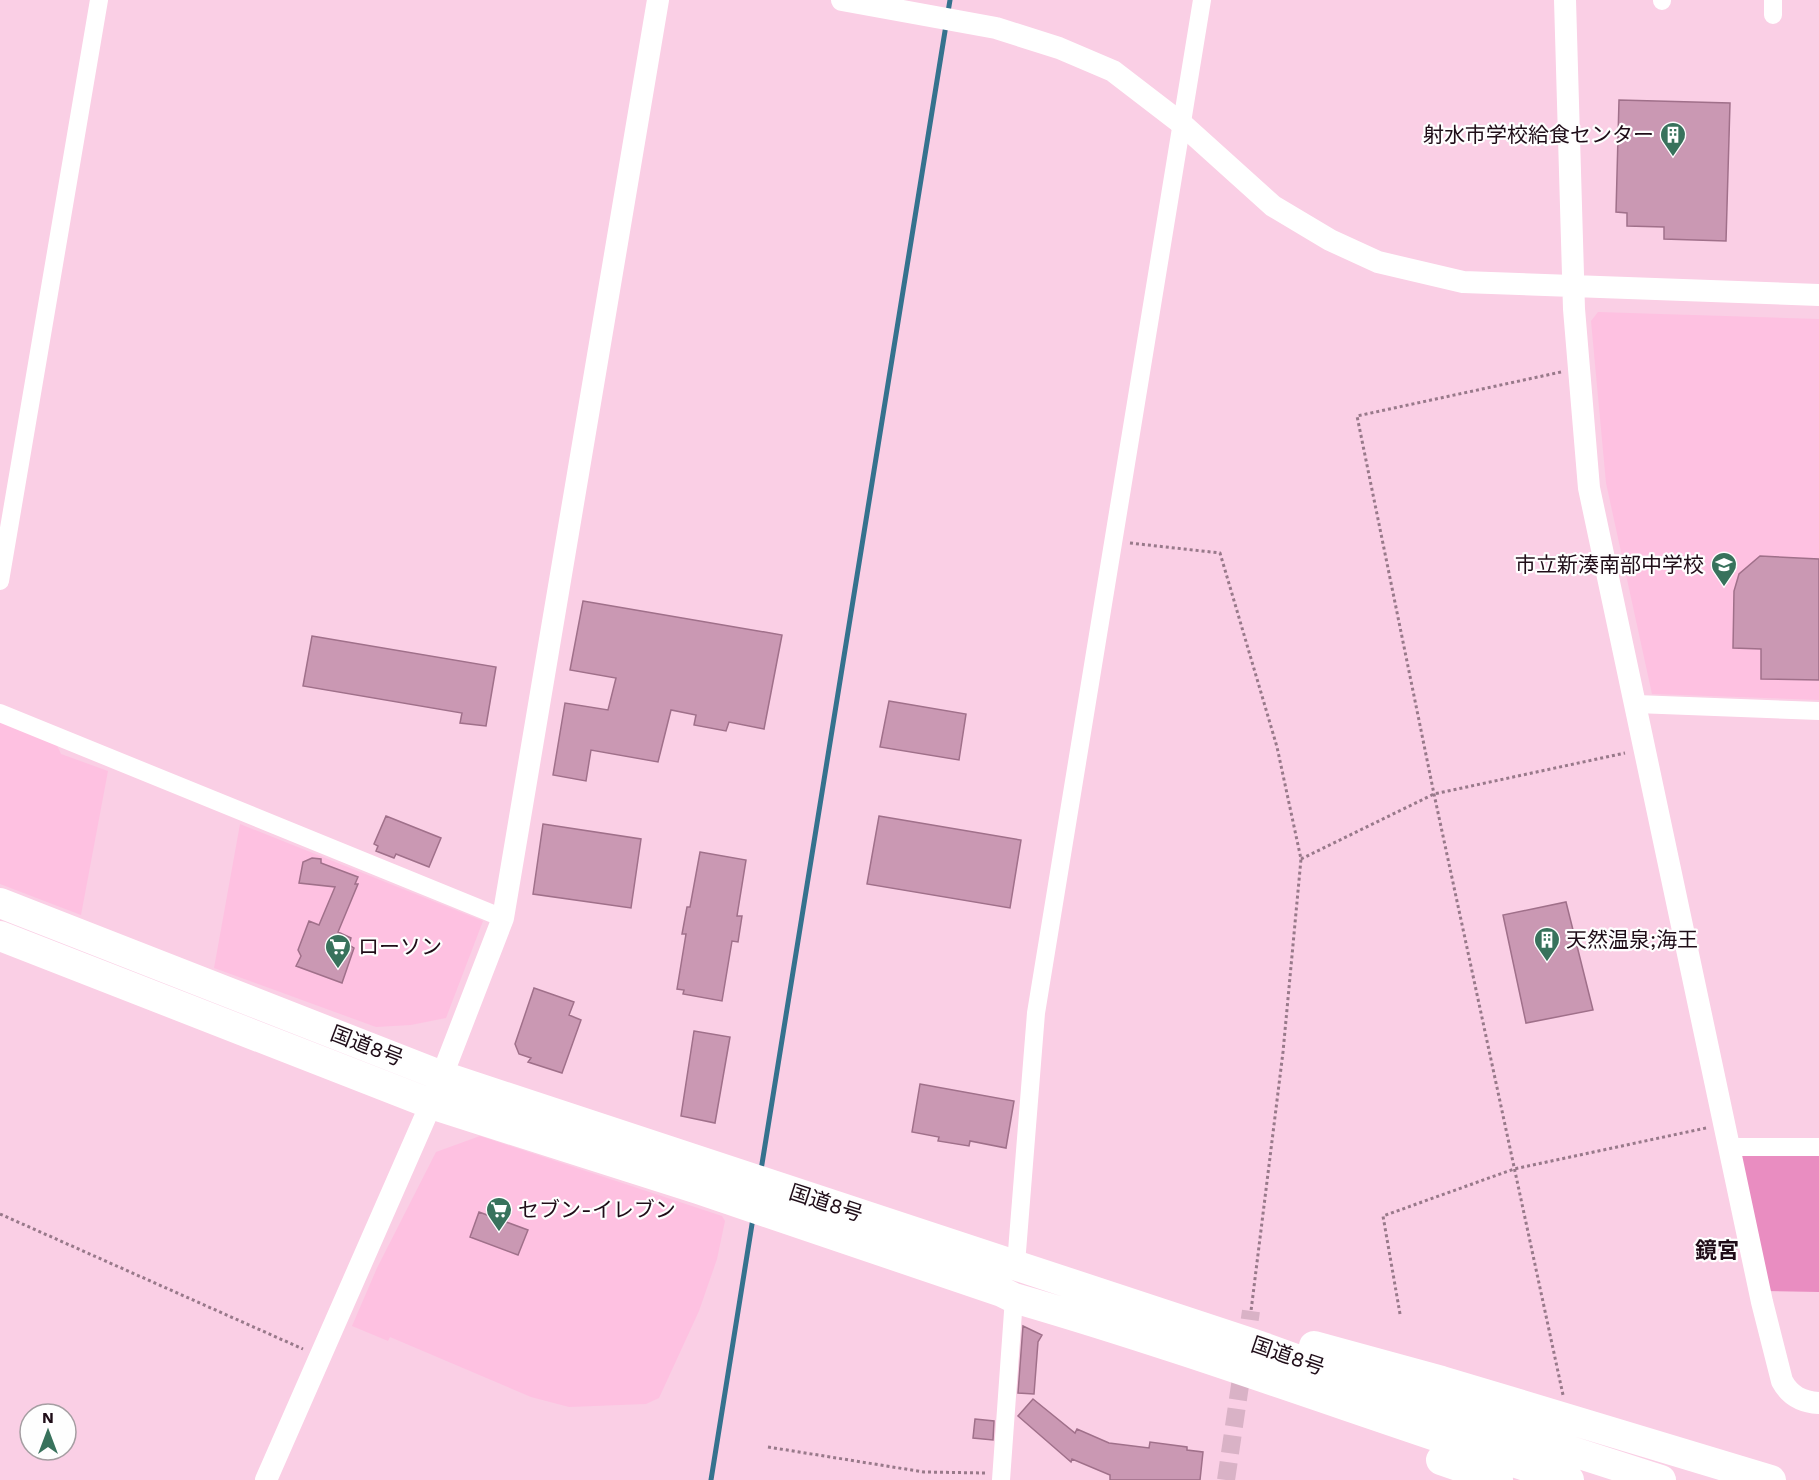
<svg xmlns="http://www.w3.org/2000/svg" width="1819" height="1480" viewBox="0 0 1819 1480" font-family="'Work Sans','Noto Sans JP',sans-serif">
<rect width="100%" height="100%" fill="#facfe5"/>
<path fill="#fec1e1" d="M1598,312L1819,319V700L1652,694L1606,483L1591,321Z
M0,718L55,741L61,754L108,771L81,915L0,884Z
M240,824L483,921L446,1018L411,1025L376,1027L214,968Z
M480,1136L722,1216L725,1221L717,1259L699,1311L659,1398L646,1404L569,1407L531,1397L390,1337L388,1341L352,1326L377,1268L436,1152Z"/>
<path fill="#e98dc1" d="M1738,1152L1819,1153V1292L1765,1291Z"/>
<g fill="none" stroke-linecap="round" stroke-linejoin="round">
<path stroke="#35728e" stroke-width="5" d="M948,12L950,0
M761,1170L946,25
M711,1480L753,1218"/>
</g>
<path fill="#ca98b3" stroke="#a0708a" stroke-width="1.5" d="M1619,100L1730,103L1726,241L1664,239V227L1627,226V213L1616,212Z
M1760,556L1819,559V680L1761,679V649L1733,648L1734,591L1739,574Z
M583,601L782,635L764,729L729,722L726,731L694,725L696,715L671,710L658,762L591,750L586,781L553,775L565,703L608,710L616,678L570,670Z
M312,636L496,667L486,726L460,723L462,713L303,686Z
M889,701L966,714L959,760L880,747Z
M386,816L441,838L429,867L396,854L394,858L376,851L378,846L374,844Z
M879,816L1021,840L1010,908L867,884Z
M543,824L641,839L631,908L533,894Z
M700,852L746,860L737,916H742L738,942L732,941L722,1001L683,994L684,990L677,989L686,934H682L687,907H690Z
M312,858L321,859V863L358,877L355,884H358L338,932L351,938L349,945L354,948L342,983L296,966L301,956L298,950L309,921L319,925L335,887L299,883L303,862Z
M1566,902L1593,1010L1526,1023L1503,915Z
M534,988L574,1002L569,1015L581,1020L562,1073L528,1062L531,1058L519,1054L515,1044Z
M694,1031L730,1037L715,1123L681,1116Z
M920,1084L1014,1101L1006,1148L970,1141L969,1146L938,1141L939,1137L912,1132Z
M479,1212L528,1230L518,1255L470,1237Z
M1023,1326L1042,1335L1038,1342L1034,1394L1018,1393Z
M1033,1399L1075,1433L1077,1429L1109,1443L1149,1448L1150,1442L1187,1447V1450L1203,1452L1200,1480H1110V1475L1072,1459L1071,1462L1018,1416Z
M975,1419L994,1421L993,1440L973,1438Z"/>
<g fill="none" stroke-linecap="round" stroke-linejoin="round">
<path stroke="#d9b2c6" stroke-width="18" stroke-dasharray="18 9" stroke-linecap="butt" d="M1226,1480L1251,1311"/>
<path stroke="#98798a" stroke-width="3" stroke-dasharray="3 3" stroke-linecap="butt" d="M1561,372L1357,416L1434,794L1563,1395
M1130,543L1220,553L1277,747L1301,859L1283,1052L1251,1311
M1301,859L1434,794L1625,753
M0,1214L303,1349
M1400,1314L1383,1216L1514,1169L1706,1128
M768,1447L924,1472L986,1473"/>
<path stroke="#fff" stroke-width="18" d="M1662,0V1
M1773,0V15
M0,581L99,0
M1636,704L1819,711
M0,713L503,918
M1731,1147H1819
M1016,1264L1036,1013L1202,0
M1001,1480L1014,1298"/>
<path stroke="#fff" stroke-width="22" d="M842,0L996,28L1059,48L1113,71L1182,124L1273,206L1330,240L1378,262L1463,282L1819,295
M1565,0L1574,309L1589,488L1762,1302L1782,1381C1790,1396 1802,1402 1819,1403
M266,1480L431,1104L503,918L658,0"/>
<path stroke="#fff" stroke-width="30" d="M0,903L442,1076L1260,1346L1402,1397L1661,1480
M0,936L431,1104L698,1189L1002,1292L1014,1298C1201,1352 1383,1421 1569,1480
M1314,1346L1442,1381L1771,1480
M1441,1460L1498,1480"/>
</g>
<defs>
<symbol id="building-pin" viewBox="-11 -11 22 30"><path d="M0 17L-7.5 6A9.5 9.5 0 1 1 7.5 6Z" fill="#38725c" stroke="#fefefe"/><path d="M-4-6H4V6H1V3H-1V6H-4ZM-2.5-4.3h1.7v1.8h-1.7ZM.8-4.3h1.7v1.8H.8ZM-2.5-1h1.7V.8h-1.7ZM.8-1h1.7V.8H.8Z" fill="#fff"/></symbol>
<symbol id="school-pin" viewBox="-11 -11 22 30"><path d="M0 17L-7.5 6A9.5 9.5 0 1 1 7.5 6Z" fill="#38725c" stroke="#fefefe"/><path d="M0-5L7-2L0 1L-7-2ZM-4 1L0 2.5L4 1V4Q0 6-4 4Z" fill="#fff"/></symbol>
<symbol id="supermarket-pin" viewBox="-11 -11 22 30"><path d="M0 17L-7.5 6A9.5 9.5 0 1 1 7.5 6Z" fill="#38725c" stroke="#fefefe"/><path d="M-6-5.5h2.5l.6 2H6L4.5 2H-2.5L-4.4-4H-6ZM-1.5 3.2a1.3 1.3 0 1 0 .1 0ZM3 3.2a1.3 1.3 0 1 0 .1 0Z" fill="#fff"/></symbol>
</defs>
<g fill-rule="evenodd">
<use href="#building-pin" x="1658" y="120" width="30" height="40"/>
<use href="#school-pin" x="1709" y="550" width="30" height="40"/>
<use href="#building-pin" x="1532" y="925" width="30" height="40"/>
<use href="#supermarket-pin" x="323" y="932" width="30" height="40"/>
<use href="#supermarket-pin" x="484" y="1195" width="30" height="40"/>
</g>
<g text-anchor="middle" stroke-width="4.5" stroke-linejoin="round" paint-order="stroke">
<g font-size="21" fill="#1f0d18" stroke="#fefefe" text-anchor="start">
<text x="1654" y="142" text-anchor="end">射水市学校給食センター</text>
<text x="1704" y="572" text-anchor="end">市立新湊南部中学校</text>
<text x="1566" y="947">天然温泉;海王</text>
<text x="358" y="954">ローソン</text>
<text x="518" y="1217">セブン-イレブン</text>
</g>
<g font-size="21" fill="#1f0d18" stroke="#fefefe">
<text transform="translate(367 1046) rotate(21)" y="7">国道8号</text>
<text transform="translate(826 1203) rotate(18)" y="7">国道8号</text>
<text transform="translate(1288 1356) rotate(19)" y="7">国道8号</text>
</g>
<g font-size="22" font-weight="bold" fill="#1f0d18" stroke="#fefefe">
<text x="1717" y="1258">鏡宮</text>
</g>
</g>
<g transform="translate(48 1432)"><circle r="28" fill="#fefefe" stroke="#a59ea2" stroke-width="1.5"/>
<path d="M0-4.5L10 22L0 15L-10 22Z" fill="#38725c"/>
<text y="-9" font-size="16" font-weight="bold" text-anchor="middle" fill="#1f0d18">N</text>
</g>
</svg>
